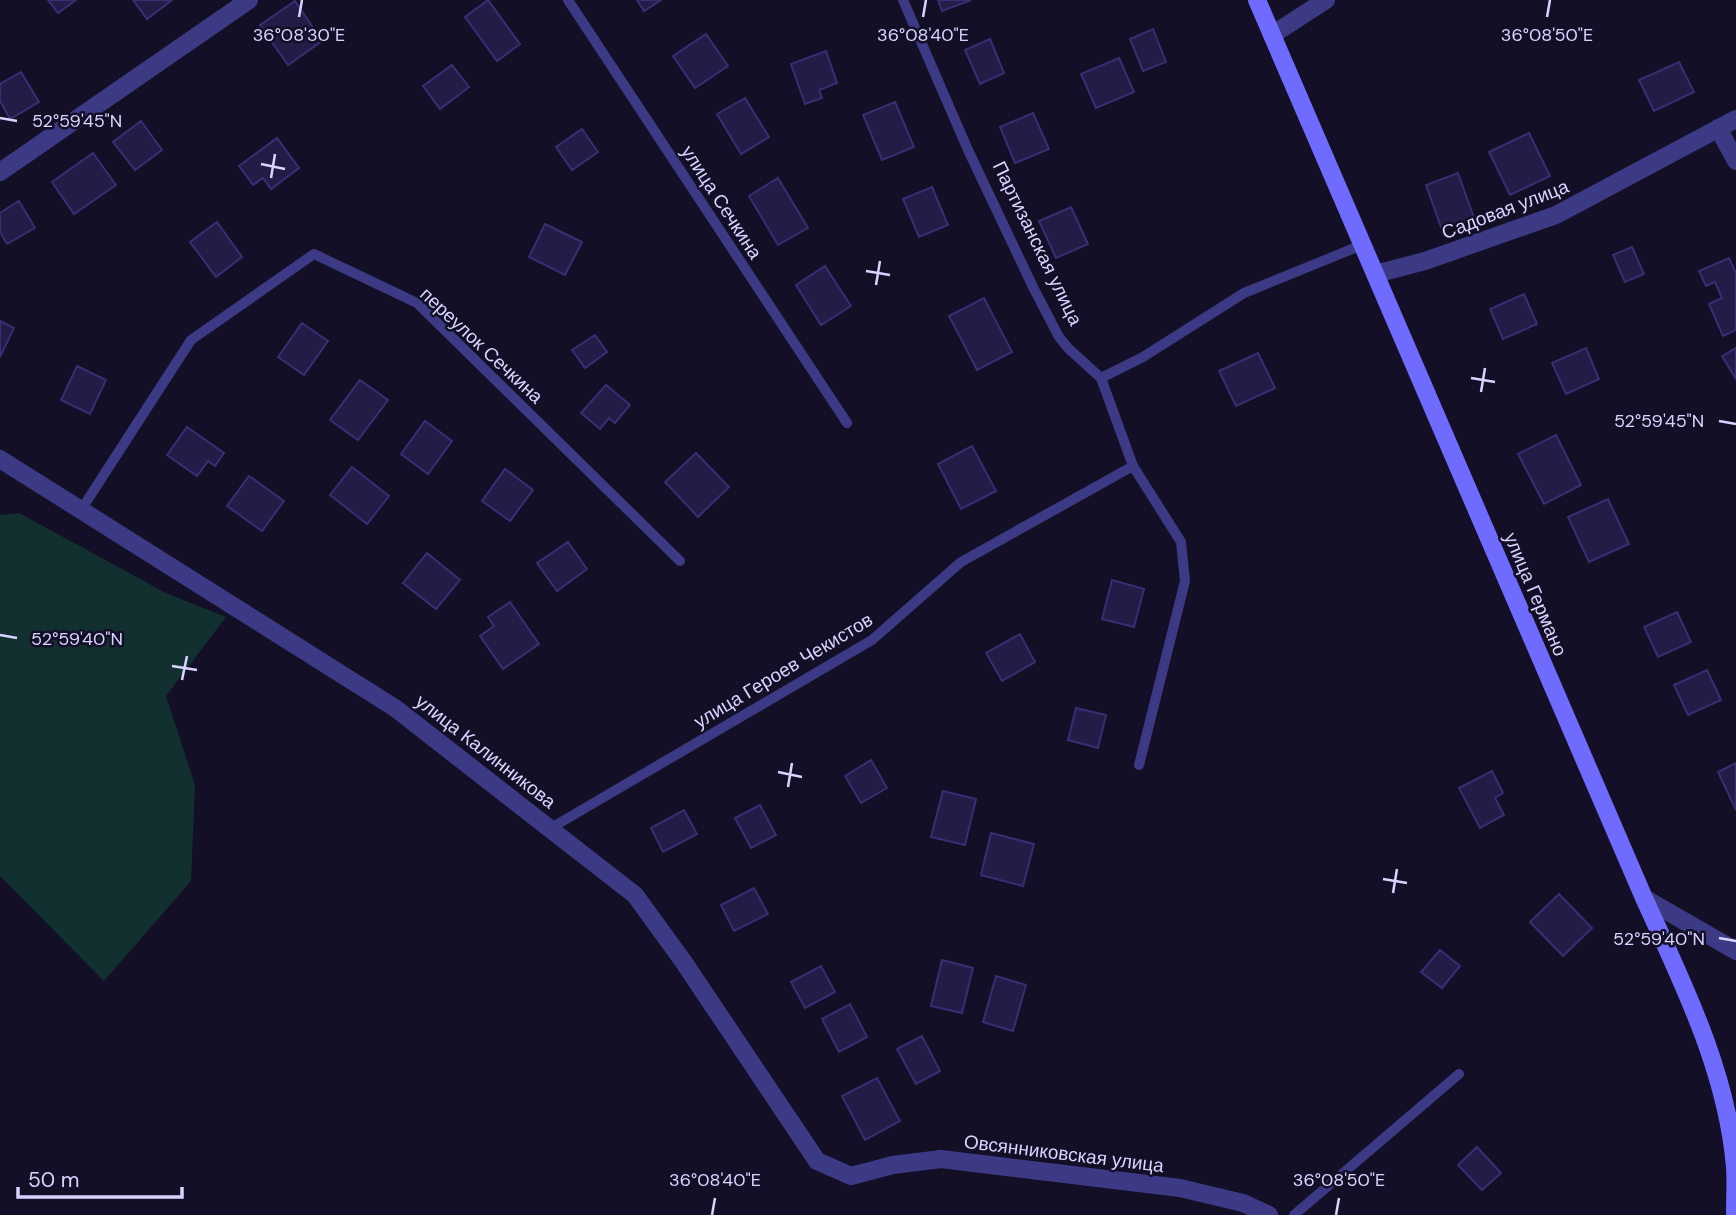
<svg xmlns="http://www.w3.org/2000/svg" width="1736" height="1215" viewBox="0 0 1736 1215" font-family="'DM Sans',sans-serif">
<rect width="100%" height="100%" fill="#130f26"/>
<path fill="#12302f" d="M19,513L166,593L226,617L166,696L195,785L191,881L104,981L0,876V515Z"/>
<path fill="#241b47" stroke="#3b2d73" stroke-width="2" d="M48,0H76L58,13Z
M133,0H172L147,19Z
M488,0L520,44L497,61L465,17Z
M637,0H661L644,11Z
M938,0H971L942,11Z
M295,1L322,41L288,65L260,25Z
M1153,29L1166,62L1143,71L1130,39Z
M706,34L728,66L695,88L673,56Z
M990,39L1004,73L980,84L965,50Z
M826,51L837,83L819,90L822,98L805,104L791,64Z
M1119,58L1134,92L1096,108L1081,74Z
M1679,62L1694,92L1654,111L1639,80Z
M452,65L469,87L440,109L423,86Z
M21,72L39,102L10,119L0,101V84Z
M745,98L769,137L741,154L717,114Z
M895,102L914,147L882,160L863,115Z
M1033,113L1049,149L1015,163L1000,127Z
M141,121L162,150L135,170L113,142Z
M582,129L598,152L572,170L556,147Z
M1529,133L1550,176L1510,195L1489,152Z
M277,138L299,168L271,189L263,178L253,185L239,166Z
M93,153L116,185L74,214L52,182Z
M1458,173L1474,218L1442,230L1426,185Z
M778,178L808,228L778,245L749,196Z
M932,187L948,225L919,237L903,199Z
M19,201L35,228L7,244L0,232V213Z
M1071,207L1088,244L1056,258L1039,221Z
M217,222L242,257L216,277L190,242Z
M545,224L582,242L565,275L529,257Z
M1632,247L1644,274L1625,282L1613,255Z
M1729,258L1736,273V330L1723,336L1709,304L1722,298L1715,282L1706,286L1699,271Z
M825,266L851,306L821,325L796,285Z
M1524,294L1537,324L1503,339L1490,309Z
M984,298L1012,352L977,370L949,316Z
M0,321L14,328L0,357Z
M302,323L328,341L304,375L278,357Z
M595,335L607,352L585,368L572,350Z
M1586,348L1599,379L1566,394L1552,363Z
M1736,348V379L1722,356Z
M1258,353L1275,388L1236,406L1219,371Z
M77,366L106,380L90,414L61,400Z
M360,380L388,400L358,440L330,420Z
M606,385L630,405L615,423L609,418L600,429L581,413Z
M425,421L452,441L428,474L401,454Z
M187,427L224,453L215,466L208,461L197,476L167,455Z
M1556,435L1581,485L1544,504L1518,454Z
M972,446L996,491L961,509L938,464Z
M696,453L729,487L698,517L665,482Z
M352,467L389,496L367,524L330,495Z
M505,469L533,490L510,521L482,501Z
M249,476L284,501L262,531L227,506Z
M1608,499L1629,544L1589,562L1568,517Z
M568,542L587,569L557,591L537,563Z
M427,553L460,580L436,609L403,583Z
M1112,580L1144,589L1134,627L1102,619Z
M510,602L539,644L503,669L480,636L494,626L488,617Z
M1677,612L1691,642L1658,657L1644,627Z
M1020,634L1035,662L1002,681L986,653Z
M1707,670L1721,700L1688,715L1674,685Z
M1076,708L1106,715L1098,748L1068,740Z
M871,760L887,788L861,803L845,776Z
M1736,763V810L1718,772Z
M1492,771L1503,793L1495,798L1504,815L1480,828L1459,788Z
M943,791L976,799L965,845L931,837Z
M760,805L776,835L751,848L735,818Z
M684,810L697,834L663,852L651,828Z
M991,833L1034,844L1023,886L981,875Z
M754,888L768,914L734,931L721,905Z
M1559,894L1592,928L1563,956L1530,922Z
M1440,950L1460,966L1442,988L1421,972Z
M942,960L973,968L962,1013L931,1006Z
M821,966L835,992L805,1008L791,982Z
M996,976L1026,985L1013,1031L983,1022Z
M850,1004L867,1037L839,1052L822,1019Z
M922,1036L940,1071L916,1084L897,1049Z
M877,1078L900,1121L865,1140L842,1096Z
M1477,1147L1501,1173L1482,1190L1458,1165Z"/>
<g fill="none" stroke-linecap="round" stroke-linejoin="round">
<path stroke="#3d3a85" stroke-width="10" d="M568,0L847,423
M903,0L968,150L1033,287L1059,337L1069,349L1101,378L1143,357L1244,293L1362,245
M1101,378L1133,466L1181,542L1185,581L1139,765
M81,510L191,340L314,254L417,303L680,561
M551,828L872,640L961,562L1133,466
M1294,1215L1459,1074"/>
<path stroke="#3d3a85" stroke-width="18" d="M1272,35L1326,0
M1718,128L1736,161
M0,172L249,0
M1375,274L1425,261L1556,215L1736,119
M0,459L395,708L635,895L683,961L817,1161L851,1176L893,1165L941,1159L1180,1188L1243,1203L1269,1215
M1644,898L1736,951"/>
<path stroke="#6f6bff" stroke-width="18" d="M1257,0L1644,898C1683,984 1727,1071 1735,1167C1736,1182 1735,1199 1735,1215"/>
</g>
<path fill="none" stroke="#d9d4ff" stroke-width="2.5" d="M299,17L302,0M923,17L926,0M1547,17L1550,0M0,118L17,121M261,164L285,169M271,178L275,154M866,271L890,275M876,285L880,261M1471,378L1495,382M1481,392L1485,368M1719,421L1736,424M0,635L17,638M172,666L197,670M182,680L187,656M778,772L802,777M788,787L792,763M1383,879L1407,883M1393,893L1397,869M1719,938L1736,941M712,1215L715,1198M1336,1215L1339,1198"/>
<g text-anchor="middle" stroke-width="5" stroke-linejoin="round" paint-order="stroke">
<g font-size="19" fill="#d9d4ff" stroke="#130f26">
<text transform="translate(722 202) rotate(57)" y="7">улица Сечкина</text>
<text transform="translate(1505 209) rotate(-21)" y="7">Садовая улица</text>
<text transform="translate(1038 243) rotate(64)" y="7">Партизанская улица</text>
<text transform="translate(482 345) rotate(43)" y="7">переулок Сечкина</text>
<text transform="translate(1536 594) rotate(67)" y="7">улица Германо</text>
<text transform="translate(783 670) rotate(-31)" y="7">улица Героев Чекистов</text>
<text transform="translate(486 751) rotate(38)" y="7">улица Калинникова</text>
<text transform="translate(1064 1153) rotate(7)" y="7">Овсянниковская улица</text>
</g>
</g>
<g font-size="18" text-anchor="middle" fill="#d9d4ff" stroke="#130f26" stroke-width="5" stroke-linejoin="round" paint-order="stroke">
<text x="299" y="41">36°08'30"E</text>
<text x="923" y="41">36°08'40"E</text>
<text x="1547" y="41">36°08'50"E</text>
<text x="77" y="127">52°59'45"N</text>
<text x="1659" y="427">52°59'45"N</text>
<text x="77" y="645">52°59'40"N</text>
<text x="1659" y="945">52°59'40"N</text>
<text x="715" y="1186">36°08'40"E</text>
<text x="1339" y="1186">36°08'50"E</text>
</g>
<path d="M18 1187v10h164v-10" fill="none" stroke="#d9d4ff" stroke-width="3.5"/>
<text x="28" y="1187" font-size="21" fill="#d9d4ff" stroke="#130f26" stroke-width="5" paint-order="stroke">50 m</text>
</svg>
